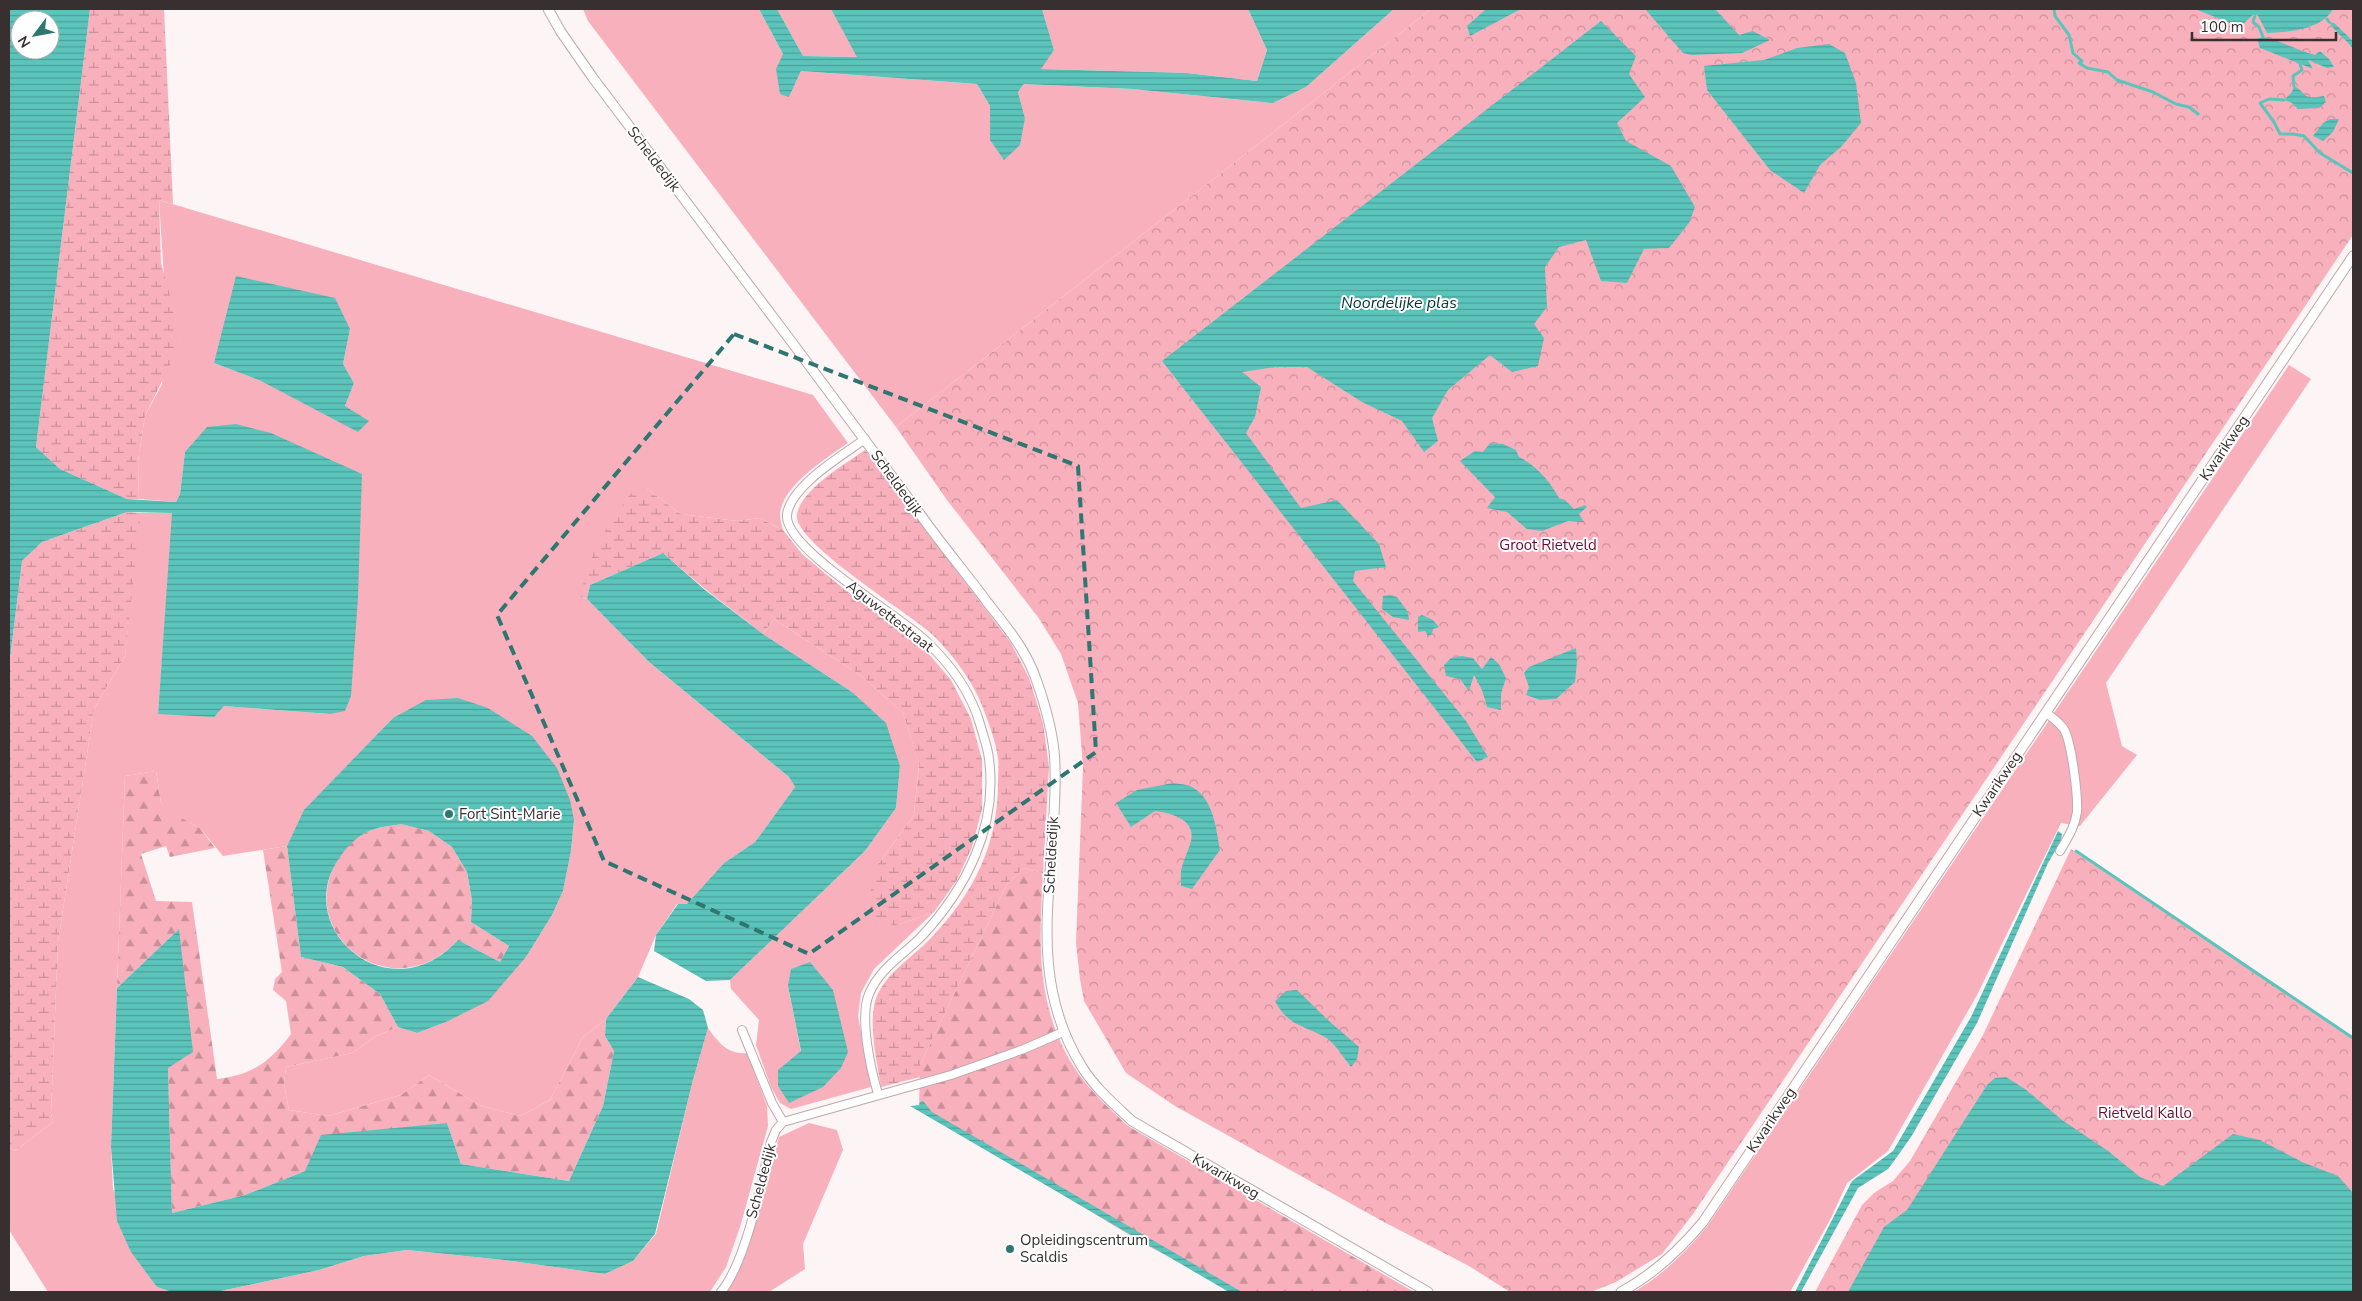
<svg xmlns="http://www.w3.org/2000/svg" width="2362" height="1301" viewBox="0 0 2362 1301" font-family="'Nunito Sans',sans-serif">
<defs>
<pattern id="forest-firs" width="22" height="20" patternUnits="userSpaceOnUse" patternTransform="scale(1.25)"><rect width="22" height="20" fill="#f9b0bd"/><path d="M5 1l3.5 6h-7zM16 11l3.5 6h-7z" fill="#ca909a"/></pattern>
<pattern id="wetland-marsh" width="20" height="14" patternUnits="userSpaceOnUse" patternTransform="scale(1.25)"><rect width="20" height="14" fill="#f9b0bd"/><path d="M1 5h8M5 5V1M11 12h8M15 12V8" fill="none" stroke="#ca909a"/></pattern>
<pattern id="park-crowns" width="20" height="18" patternUnits="userSpaceOnUse" patternTransform="scale(1.25)"><rect width="20" height="18" fill="#f9b0bd"/><path d="M2 6a3 3 0 1 1 6 0M12 15a3 3 0 1 1 6 0" fill="none" stroke="#ca909a"/></pattern>
<pattern id="water-rules" width="6" height="5" patternUnits="userSpaceOnUse" patternTransform="scale(1.25)"><rect width="6" height="5" fill="#5bc5bc"/><path d="M0 2.5h6" fill="none" stroke="#4ca099"/></pattern>
</defs>
<rect width="100%" height="100%" fill="#fcf4f5"/>
<path fill="#f9b0bd" fill-rule="evenodd" d="M583,9H759L783,54L789,97L801,71L977,84L990,106V140L1025,118L1018,92L1024,84L1132,89L1273,103L1306,87L1394,9H1431L896,427L588,21Z
M777,9H831L858,57L803,56Z
M1042,9H1248L1267,50L1257,81L1187,73L1040,69L1054,50Z
M159,200L813,395L848,443C827,458 781,486 780,515C780,520 782,526 783,530L760,518L737,521L681,514L647,489L579,597L587,599L649,662L789,777L795,787L755,842L724,863L687,905L677,904L656,935L638,977L606,1019L583,1037L550,1100L520,1116L479,1105L429,1075L401,1095L328,1116L289,1110L284,1084L286,1067L352,1053L376,1036L398,1027L417,1033L446,1022L526,957L552,915L563,891L571,851L574,820L393,718L305,810L287,846L223,856L200,828L166,810L161,803L156,771L125,776L111,1147L113,1189L157,1287L172,1292H48L9,1230V1147L15,1151L53,1122L51,1113L58,942L94,709L125,656L139,513H173L158,714L224,706L330,714L185,452L180,494L176,502L139,499L138,461L145,416L162,384L164,278ZM350,329L343,364L354,383L345,406L261,381L214,363Z
M2289,365L2311,379L2106,683L2122,746L2137,755L2080,826L2061,823L1977,995L1888,1151L1847,1183L1831,1218L1790,1292H1634C1664,1274 1686,1252 1708,1225Z
M774,619L863,677L903,713L919,763L914,815L879,863L895,926L934,912L874,969L861,993L858,1016L871,1087L791,1109L780,1103L771,1087L756,1045L759,1020L731,989L730,980L865,851L896,808L900,766L852,692L763,634ZM788,986L823,1087L801,1052Z
M708,1028C718,1042 728,1055 747,1053L767,1106L768,1126L740,1227L726,1267L710,1292H216L319,1270L364,1256L407,1250L504,1260L605,1274L633,1261L656,1234L693,1080Z
M809,1123L837,1130L843,1150L803,1244L805,1269L769,1292H725C746,1262 751,1230 761,1195C766,1176 773,1156 779,1137Z"/>
<path fill="url(#forest-firs)" d="M156,771L161,803L167,810L200,828L215,848L170,857L166,846L141,854L156,901L192,902L217,1079C253,1074 269,1063 291,1034L286,1001L273,990L275,979L282,972L263,850L287,846L301,957L343,967L380,994L398,1027L376,1036L352,1053L286,1067L284,1084L289,1110L328,1116L401,1095L429,1075L479,1105L520,1116L550,1100L583,1037L606,1019L605,1036L614,1051L603,1106L569,1181L461,1164L447,1123L305,1171L245,1195L172,1213L168,1068L179,929L117,988L125,776Z
M401,824L429,831L452,847L467,872L472,900L471,922L509,946L500,962L458,940C391,1013 287,930 342,853C349,843 362,832 375,829C383,826 393,826 401,824Z
M1024,868L1043,873C1039,945 1035,1010 1078,1073C1092,1093 1110,1109 1128,1126L1414,1292H1238L1146,1245L919,1108L920,1065L1007,884Z"/>
<path fill="url(#wetland-marsh)" d="M90,9H164L173,204L159,200L161,263L172,303L177,335L172,361L145,416L138,461L139,499H127L60,469L36,447Z
M865,450L1011,643L1029,678L1043,723L1049,767L1043,873L1024,868L1007,884L920,1065V1077L881,1087C877,1063 867,1019 877,996C888,971 913,957 931,938C974,893 998,845 998,782C998,774 999,765 998,758C996,744 991,729 986,716C976,685 956,659 934,636C913,615 791,542 797,514C802,489 845,464 865,450Z
M647,489L681,514L737,521L760,518L783,530L802,554L844,589L922,646L951,680L971,719L982,760V809L972,847L957,880L934,912L895,926L870,916L871,887L879,863L914,815L919,764L903,713L863,677L774,619L763,634L705,589L663,553L590,585L587,599L579,597L596,545L630,494Z
M127,512L139,513L140,522L125,656L94,709L58,942L51,1113L53,1122L15,1151L9,1147V667L22,561L42,542Z"/>
<path fill="url(#park-crowns)" d="M1431,9H2353V235L1693,1214L1662,1254L1616,1282L1591,1292H1510L1469,1266L1382,1221L1175,1106L1126,1073L1084,1001L1080,979L1076,943L1083,767L1078,703L1061,654L1038,617L947,500L896,427Z
M2071,849L2353,1038V1292H1815L1862,1205L1874,1193L1893,1181L1910,1161L1982,1037Z"/>
<path fill="url(#water-rules)" fill-rule="evenodd" d="M9,9H90L36,447L60,469L127,499L176,502L180,494L185,452L207,427L236,424L271,433L362,474L358,597L351,696L345,711L330,714L224,706L214,717L158,714L172,513L127,512L42,542L22,561L9,667ZM20,20H50V50H20Z
M759,9H777L803,56L857,57L831,9H1042L1054,50L1041,69L1187,73L1257,81L1267,50L1248,9H1394L1306,87L1273,103L1132,89L1024,84L1018,92L1025,118L1020,145L1004,160L990,140V106L977,84L801,71L789,97L780,94L776,69L783,54Z
M1486,9H1521L1470,36L1467,26Z
M1645,9H1715L1739,35L1753,31L1770,40L1742,53L1691,55L1683,53Z
M2195,9H2333C2321,30 2289,32 2267,33L2256,12L2240,27Z
M1601,21L1636,56L1629,74L1645,97L1617,123L1626,141L1671,166L1695,207L1689,223L1669,248L1644,249L1627,283L1601,281L1586,240L1559,247L1545,267L1547,307L1534,324L1544,338L1538,366L1512,372L1490,355L1448,390L1432,418L1438,441L1424,452L1402,421L1362,402L1307,367H1276L1242,372L1261,387L1255,417L1246,433L1301,508L1337,500L1379,544L1386,567L1355,571L1353,581L1466,721L1488,757L1477,762L1162,361Z
M2329,22L2334,23L2353,41V49C2346,39 2336,33 2329,22Z
M2263,37C2281,41 2297,50 2315,55L2320,51L2329,59L2334,67L2327,68L2308,60L2313,69L2260,48L2257,39Z
M1829,44L1845,53L1856,83L1861,123L1841,147L1820,165L1804,193L1770,170L1707,90L1704,66L1764,60L1797,48Z
M2294,86C2308,94 2302,100 2324,96L2326,102L2319,108L2298,109L2292,103L2284,100L2292,92Z
M2330,119H2339L2333,132L2323,141L2313,136L2323,123Z
M236,276L335,298L350,329L343,364L354,383L345,406L369,421L358,432L261,381L214,363Z
M1490,443L1503,444L1516,450L1519,457C1536,465 1550,481 1559,498L1565,500L1574,509L1585,505L1587,507L1579,514L1584,522L1568,521L1542,531L1527,529L1507,512L1487,508L1495,497L1460,461L1475,451L1483,452Z
M663,553L705,590L763,634L852,692L886,723L900,766L896,808L865,851L730,980L706,981L654,951L656,935L678,904H687L724,863L755,842L795,787L789,777L649,662L587,599L590,585Z
M1390,595L1397,597L1408,612L1409,620L1393,617L1382,609L1383,596Z
M1422,615L1433,620L1439,627L1433,629L1432,634L1428,636L1425,631L1418,632V617Z
M1576,648L1577,662L1575,682L1556,699L1540,700L1526,695L1529,687L1524,673L1529,667Z
M1462,656L1473,658L1482,669L1491,657L1499,664L1506,678L1501,693V710L1487,707L1482,690L1474,675L1469,691L1460,679L1446,676L1444,665L1451,658Z
M458,698L488,708L532,736L557,768L570,800L574,820L571,851L563,891L552,915L526,957L488,1001L446,1022L417,1033L398,1027L380,994L343,967L301,957L287,846L304,810L393,718L426,700ZM401,824L429,831L452,847L467,872L472,900L471,922L509,946L500,962L458,940C390,1015 289,928 340,857C348,845 360,833 375,829C383,826 392,826 401,824Z
M1173,783C1178,784 1187,784 1192,787C1214,799 1216,829 1220,850L1192,889L1181,886C1181,880 1180,873 1182,867C1184,858 1189,850 1191,841C1196,820 1172,813 1155,811L1131,827L1116,803L1137,790Z
M2058,831L2062,834L2061,841L2048,863L1977,1023L1911,1137L1894,1161L1888,1169L1858,1188L1801,1292H1795L1852,1181L1893,1151L1971,1017Z
M179,929L193,1052L168,1068L172,1213L245,1195L305,1171L321,1135L447,1123L461,1164L569,1181L603,1106L614,1051L605,1036L606,1019L638,977L689,999L703,1010L708,1028L693,1080L655,1234L633,1261L605,1274L504,1260L407,1250L364,1256L319,1270L216,1292H172L157,1287L131,1252L117,1221L111,1147L117,988Z
M810,962L833,990L848,1052L841,1068L823,1087L789,1103L778,1086V1070L801,1051L788,986L791,969Z
M1297,990L1329,1021L1359,1047L1357,1059L1351,1067C1343,1057 1335,1043 1325,1037C1303,1025 1288,1026 1275,1001L1286,991Z
M2006,1077L2025,1089L2062,1120L2108,1151L2140,1177L2163,1186L2233,1134L2260,1140L2302,1162L2338,1176L2353,1193V1292H1848L1884,1227L1907,1210L1987,1085L1995,1078Z
M923,1101L932,1112L1242,1292H1229L910,1106L919,1105L920,1102Z"/>
<g fill="none" stroke-linecap="round" stroke-linejoin="round">
<path stroke="#5bc5bc" stroke-width="3" d="M2054,9L2055,16L2069,35L2073,53L2082,61L2079,63L2087,68L2108,72L2117,80L2153,92L2176,104L2189,107L2198,114
M2256,12L2253,22L2259,27L2263,37
M2327,19L2329,22
M2294,86L2293,76L2302,70L2300,64
M2284,100L2269,99L2260,103L2274,122L2280,134H2293L2304,136L2320,153L2353,173
M2076,851L2353,1038"/>
<defs>
<path id="minor" d="M865,439C843,455 790,486 787,515C784,549 902,617 927,642C950,664 971,693 980,724C983,735 988,748 989,759C998,827 966,889 921,937C902,956 880,968 869,994C859,1018 871,1070 878,1094
M2046,713C2053,718 2061,723 2065,731C2072,746 2078,796 2077,812C2075,827 2067,839 2060,851
M742,1030L772,1103L783,1122
M721,1292C747,1260 761,1182 771,1142L776,1130L783,1122L951,1075L1024,1049L1063,1032"/>
<path id="tertiary" d="M548,9L561,32L593,78C702,223 812,368 920,514C941,544 965,572 987,602C1006,626 1026,650 1036,679C1046,707 1055,738 1055,768C1058,874 1022,970 1082,1067C1095,1088 1114,1104 1132,1121L1428,1292
M1621,1292C1654,1274 1679,1251 1703,1222L2353,256"/>
</defs>
<use href="#minor" stroke="#bda9ac" stroke-width="10"/>
<use href="#tertiary" stroke="#bda9ac" stroke-width="11"/>
<use href="#minor" stroke="#fff" stroke-width="8"/>
<use href="#tertiary" stroke="#fff" stroke-width="9"/>
</g>
<path fill="none" stroke="#2e7670" stroke-width="4" stroke-dasharray="10 6" stroke-linejoin="round" d="M734,334L1078,466L1096,752L809,954L604,861L497,615Z"/>
<g fill="#2e7670" stroke="#fff" stroke-width="2">
<circle cx="449" cy="814" r="5"/>
<circle cx="1010" cy="1249" r="5"/>
</g>
<g text-anchor="middle" stroke-width="4" stroke-linejoin="round" paint-order="stroke">
<g font-size="15" fill="#372f30" stroke="#fff">
<text transform="translate(654 159) rotate(53)" y="5">Scheldedijk</text>
<text transform="translate(2224 448) rotate(-56)" y="5">Kwarikweg</text>
<text transform="translate(897 483) rotate(54)" y="5">Scheldedijk</text>
<text transform="translate(890 616) rotate(38)" y="5">Aguwettestraat</text>
<text transform="translate(1997 784) rotate(-56)" y="5">Kwarikweg</text>
<text transform="translate(1051 855) rotate(-87)" y="5">Scheldedijk</text>
<text transform="translate(1771 1120) rotate(-56)" y="5">Kwarikweg</text>
<text transform="translate(1226 1176) rotate(30)" y="5">Kwarikweg</text>
<text transform="translate(761 1181) rotate(-75)" y="5">Scheldedijk</text>
</g>
<g font-size="15" fill="#6a082d" stroke="#fff">
<text x="1548" y="550">Groot Rietveld</text>
<text x="2145" y="1118">Rietveld Kallo</text>
</g>
<g font-size="15" fill="#372f30" stroke="#fff" text-anchor="start">
<text x="459" y="819">Fort Sint-Marie</text>
<text x="1020" y="1245">Opleidingscentrum<tspan x="1020" dy="17">Scaldis</tspan></text>
</g>
<g font-size="16" font-style="italic" fill="#003532" stroke="#fff">
<text x="1399" y="308">Noordelijke plas</text>
</g>
</g>
<rect width="2362" height="1301" fill="none" stroke="#372f30" stroke-width="20"/>
<g transform="translate(35 35) rotate(238)"><circle r="24" fill="#ffffff" stroke="#afacac"/>
<path d="M0-4L9 19L0 12L-9 19Z" fill="#2e7670"/>
<text y="-8" font-size="14" font-weight="bold" text-anchor="middle" fill="#372f30">N</text>
</g>
<path d="M2192 32v8h144v-8" fill="none" stroke="#372f30" stroke-width="2.5"/>
<text x="2200" y="32" font-size="15" fill="#372f30" stroke="#ffffff" stroke-width="4" paint-order="stroke">100 m</text>
</svg>
